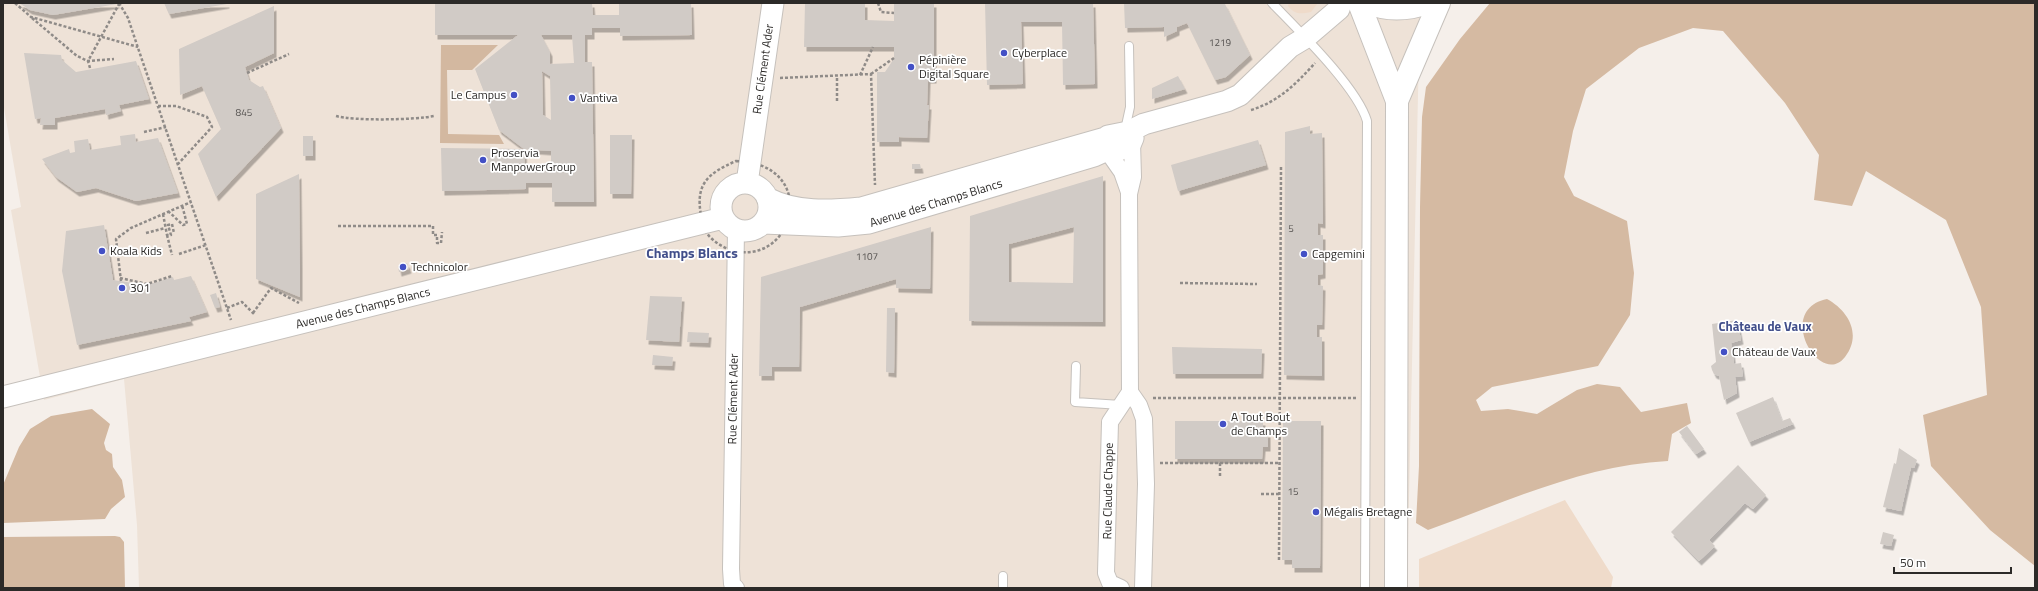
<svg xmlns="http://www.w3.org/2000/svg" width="2038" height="591" viewBox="0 0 2038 591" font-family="'Titillium Web',sans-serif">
<defs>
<filter id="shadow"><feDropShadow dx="2.5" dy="4.5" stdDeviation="0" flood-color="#0004"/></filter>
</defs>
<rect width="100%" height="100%" fill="#f5efea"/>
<path fill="#eee2d7" d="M3,3H1371L1420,6L1407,588H139L137,525L124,379L44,400L11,210L21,207L3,102Z"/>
<path fill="#efdbca" d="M1289,3H1318L1311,12C1301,14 1295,15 1288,6Z
M1565,500L1613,577L1611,588H1419V559Z"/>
<path fill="#d5baa2" d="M1490,3L2035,4V566L1990,530L1931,466L1923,415L1987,395L1981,307L1946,220L1866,171L1852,206L1814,200L1819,155L1785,103L1723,31L1693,28L1639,48L1586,89L1573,131L1564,177L1574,196L1627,221L1634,273L1630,315L1598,366L1492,387L1476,400L1481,411L1508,409L1537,414L1577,390L1597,384L1620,387L1641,412L1687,403L1691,423L1672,434L1668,461C1584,465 1506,502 1428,530L1416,523L1419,466L1420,207L1422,117L1426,87L1460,39Z"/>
<path fill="#d3b8a0" d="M441,45H498L472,70H447L448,134L499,135L504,144L440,143Z
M1827,299C1849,311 1862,335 1845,357C1820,389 1774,310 1827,299Z
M92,409L110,424L104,443L106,450L112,454L113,467L122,480L125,497L111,509L105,519L3,523V485L19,447L30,429L51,416Z
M115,536L120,537L124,542L125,588H3V537Z"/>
<path fill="#d1cbc6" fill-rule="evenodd" filter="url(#shadow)" d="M19,3H117V4L53,15L30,10Z
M164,3H227V4L169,14Z
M435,3H592L593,15H619V3H691L692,35L620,36V28H592V35H585V62H592L594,202H552V183H526V189L442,191L441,148L524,149L499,130L475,69L518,35H435ZM541,35H572L574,63L550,64V52ZM542,71L550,76L551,120L543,115ZM524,149L551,151V170L525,171Z
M805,3H865V20L894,21V3H934V79H928L927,105H929L927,138L899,137V142H877V72H885L891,63L894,58V47H804Z
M985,3H1093L1095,84L1063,85L1062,22H1021L1023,84L987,85Z
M1124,3H1223L1225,4L1250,55L1226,77L1215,80L1187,23L1177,27V31L1164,37V27L1125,28Z
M274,6V53L245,67L249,80L260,87L263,86L281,128L216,197L198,154L221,129L202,86L180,95L179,49Z
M24,53L61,55L62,60L76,72L136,61L149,99L119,105L121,111L106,115L105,109L55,118V125H40L41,118L35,119Z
M1178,76L1185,89L1152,99V88Z
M1310,126V134L1322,133L1323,224L1318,223V235H1323V274L1318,275V285L1323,286L1322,325H1317V337H1322V376L1284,375L1285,132Z
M135,134L136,142L158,138L178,193L136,201L96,188L77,192L56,177L42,159L69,149L70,153L75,152L74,141L88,139L90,150L121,145L120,136Z
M610,135H632L631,194H610Z
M303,136H313V156H303Z
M1258,140L1266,165L1178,191L1171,165Z
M912,164H920L921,169H912Z
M299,174L300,264V297L256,279V194Z
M1103,176V322L969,321L970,216ZM1074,227L1073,283L1009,282V244Z
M104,225L113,280L147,285L173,277L174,280L191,276L207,312L189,317L191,321L77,345L62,271L66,231Z
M931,227L930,289L896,288V279L800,307L799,367H772V376H759L761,277Z
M407,263L409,269L399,272L398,266Z
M216,293L220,307L215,308L210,295Z
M650,296L682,297L679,342L646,340Z
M887,308H895L894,373L886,372Z
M1737,320L1741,340L1731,343L1734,364L1741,363L1743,376L1735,377L1737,393L1724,400L1719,376L1714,374L1712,370L1711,366L1716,362L1712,324Z
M688,332L709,333L708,343L687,342Z
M1172,347L1262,349L1261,374H1173Z
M653,355L673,357L672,366L652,365Z
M1773,397L1782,421L1790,418L1793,424L1749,442L1736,413Z
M1175,421H1263V433H1268V447H1263L1262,459H1175Z
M1283,421H1321L1320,568H1292V560H1282Z
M1687,426L1704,449L1696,454L1679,432Z
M1899,448L1917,460L1914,468L1911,467L1901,511L1883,507L1894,463L1896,464Z
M1738,465L1766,495L1753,509L1745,503L1709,540L1715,546L1699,561L1671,532Z
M1883,532L1894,535L1891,546L1880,544Z"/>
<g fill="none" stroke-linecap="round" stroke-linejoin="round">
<defs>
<path id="service" d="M1272,3C1298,30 1357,87 1367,121L1365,588
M1125,130L1130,107L1129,46
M1076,366L1075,402L1121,405
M1003,588V576"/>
<path id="minor" d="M1108,152L1122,172L1129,192
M1130,392L1139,405L1144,419L1146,484L1143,588
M736,588L732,584L731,569L736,230
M1121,588L1110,583L1106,573L1110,422L1130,392L1129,194L1133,177L1132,142"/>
<path id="tertiary" d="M1128,132L1133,138L1130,145L1119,150L1108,152L1102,148L1103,140L1108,136L1128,132L1144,124L1227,101L1240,95L1290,47L1305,38L1339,9L1341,3
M721 207a24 24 0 1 1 48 0a24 24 0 1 1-48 0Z
M747,183L773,3
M767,198C796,213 829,211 861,208L1105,138
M763,223L838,226L869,223L1094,156L1105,151
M3,397L723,218"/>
<path id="secondary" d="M1359,3L1397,101L1396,588
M1397,101L1439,3"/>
<path id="primary" d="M1369,3C1388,11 1407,10 1427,3"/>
</defs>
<use href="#service" stroke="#c6c1bc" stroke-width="10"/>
<use href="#minor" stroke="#c6c1bc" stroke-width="18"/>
<use href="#tertiary" stroke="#c6c1bc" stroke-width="23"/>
<use href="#secondary" stroke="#c6c1bc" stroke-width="24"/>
<use href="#primary" stroke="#c6c1bc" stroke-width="24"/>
<path stroke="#8f8b88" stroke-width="2.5" stroke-dasharray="3 2" stroke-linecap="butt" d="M15,3L31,17L138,47
M119,3L128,18L138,48L231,320
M878,3L881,12L894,13
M32,18L77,56L88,61L114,59
M90,68L88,61L119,4
M247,73L289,54
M871,74L894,58
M860,75L873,47
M780,78L871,74L875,185
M837,101V76
M158,106H176L207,117L212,127L178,164
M1251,110C1278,102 1296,84 1315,63
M336,116C354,121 415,120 434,116
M144,132L166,127
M736,161C817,163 798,259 739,252C728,250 718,245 710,237C704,231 702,223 701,215C695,183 709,173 736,161Z
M168,211L183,225L187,224L182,205
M163,214L167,235H171L168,225L172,224L174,233
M338,226H433V235H437V243H441L442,232
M146,233L165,228
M167,235L172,255
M179,254L206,245
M120,278L147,284L172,276
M121,281L116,239L131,228L191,202
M1180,283L1257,284
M227,308L242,302L254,314
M253,313L271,288L299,303
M1153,398H1356
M1160,463H1280
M1220,463V478
M1261,494H1279
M1279,560L1281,166"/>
<use href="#service" stroke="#fff" stroke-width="8"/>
<use href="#minor" stroke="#fff" stroke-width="16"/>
<use href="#tertiary" stroke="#fff" stroke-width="21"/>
<use href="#secondary" stroke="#fff" stroke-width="22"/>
<use href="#primary" stroke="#fff" stroke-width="22"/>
</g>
<g fill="#4350c5" stroke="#fff" stroke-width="1.5">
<circle cx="1004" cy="53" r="4"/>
<circle cx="911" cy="67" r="4"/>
<circle cx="514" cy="95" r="4"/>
<circle cx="572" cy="98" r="4"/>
<circle cx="483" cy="160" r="4"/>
<circle cx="102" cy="251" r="4"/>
<circle cx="1304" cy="254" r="4"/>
<circle cx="403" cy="267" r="4"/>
<circle cx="122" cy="288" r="4"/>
<circle cx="1724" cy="352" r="4"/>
<circle cx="1223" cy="424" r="4"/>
<circle cx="1316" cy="512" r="4"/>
</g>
<g text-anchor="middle" stroke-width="3.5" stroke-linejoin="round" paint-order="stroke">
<g font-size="10" fill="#555250">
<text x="1220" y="46">1219</text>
<text x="244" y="116">845</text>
<text x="1291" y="232">5</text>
<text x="867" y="260">1107</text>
<text x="1293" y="495">15</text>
</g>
<g font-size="12" fill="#2c2a28" stroke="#fff" text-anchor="start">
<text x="1012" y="57">Cyberplace</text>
<text x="919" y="64">Pépinière<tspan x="919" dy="14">Digital Square</tspan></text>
<text x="506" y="99" text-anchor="end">Le Campus</text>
<text x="580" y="102">Vantiva</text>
<text x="491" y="157">Proservia<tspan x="491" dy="14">ManpowerGroup</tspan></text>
<text x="110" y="255">Koala Kids</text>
<text x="1312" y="258">Capgemini</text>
<text x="411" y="271">Technicolor</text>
<text x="130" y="292">301</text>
<text x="1732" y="356">Château de Vaux</text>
<text x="1231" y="421">A Tout Bout<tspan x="1231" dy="14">de Champs</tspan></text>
<text x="1324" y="516">Mégalis Bretagne</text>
</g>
<g font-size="12" fill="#2c2a28" stroke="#fff">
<text transform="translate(763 69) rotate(-82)" y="4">Rue Clément Ader</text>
<text transform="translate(936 203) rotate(-17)" y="4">Avenue des Champs Blancs</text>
<text transform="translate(363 308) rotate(-14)" y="4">Avenue des Champs Blancs</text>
<text transform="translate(733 399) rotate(-89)" y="4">Rue Clément Ader</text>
<text transform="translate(1108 491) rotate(-89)" y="4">Rue Claude Chappe</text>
</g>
<g font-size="13" font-weight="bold" fill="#414e8a" stroke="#fff">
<text x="1765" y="331">Château de Vaux</text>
</g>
<g font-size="14" font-weight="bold" fill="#414e8a" stroke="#fff">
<text x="692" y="258">Champs Blancs</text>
</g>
</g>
<rect width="2038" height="591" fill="none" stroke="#2c2a28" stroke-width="8"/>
<path d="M1894 567v6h117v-6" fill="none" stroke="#2c2a28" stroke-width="2"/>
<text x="1900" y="567" font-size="12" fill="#2c2a28" stroke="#ffffff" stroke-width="3" paint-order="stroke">50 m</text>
</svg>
